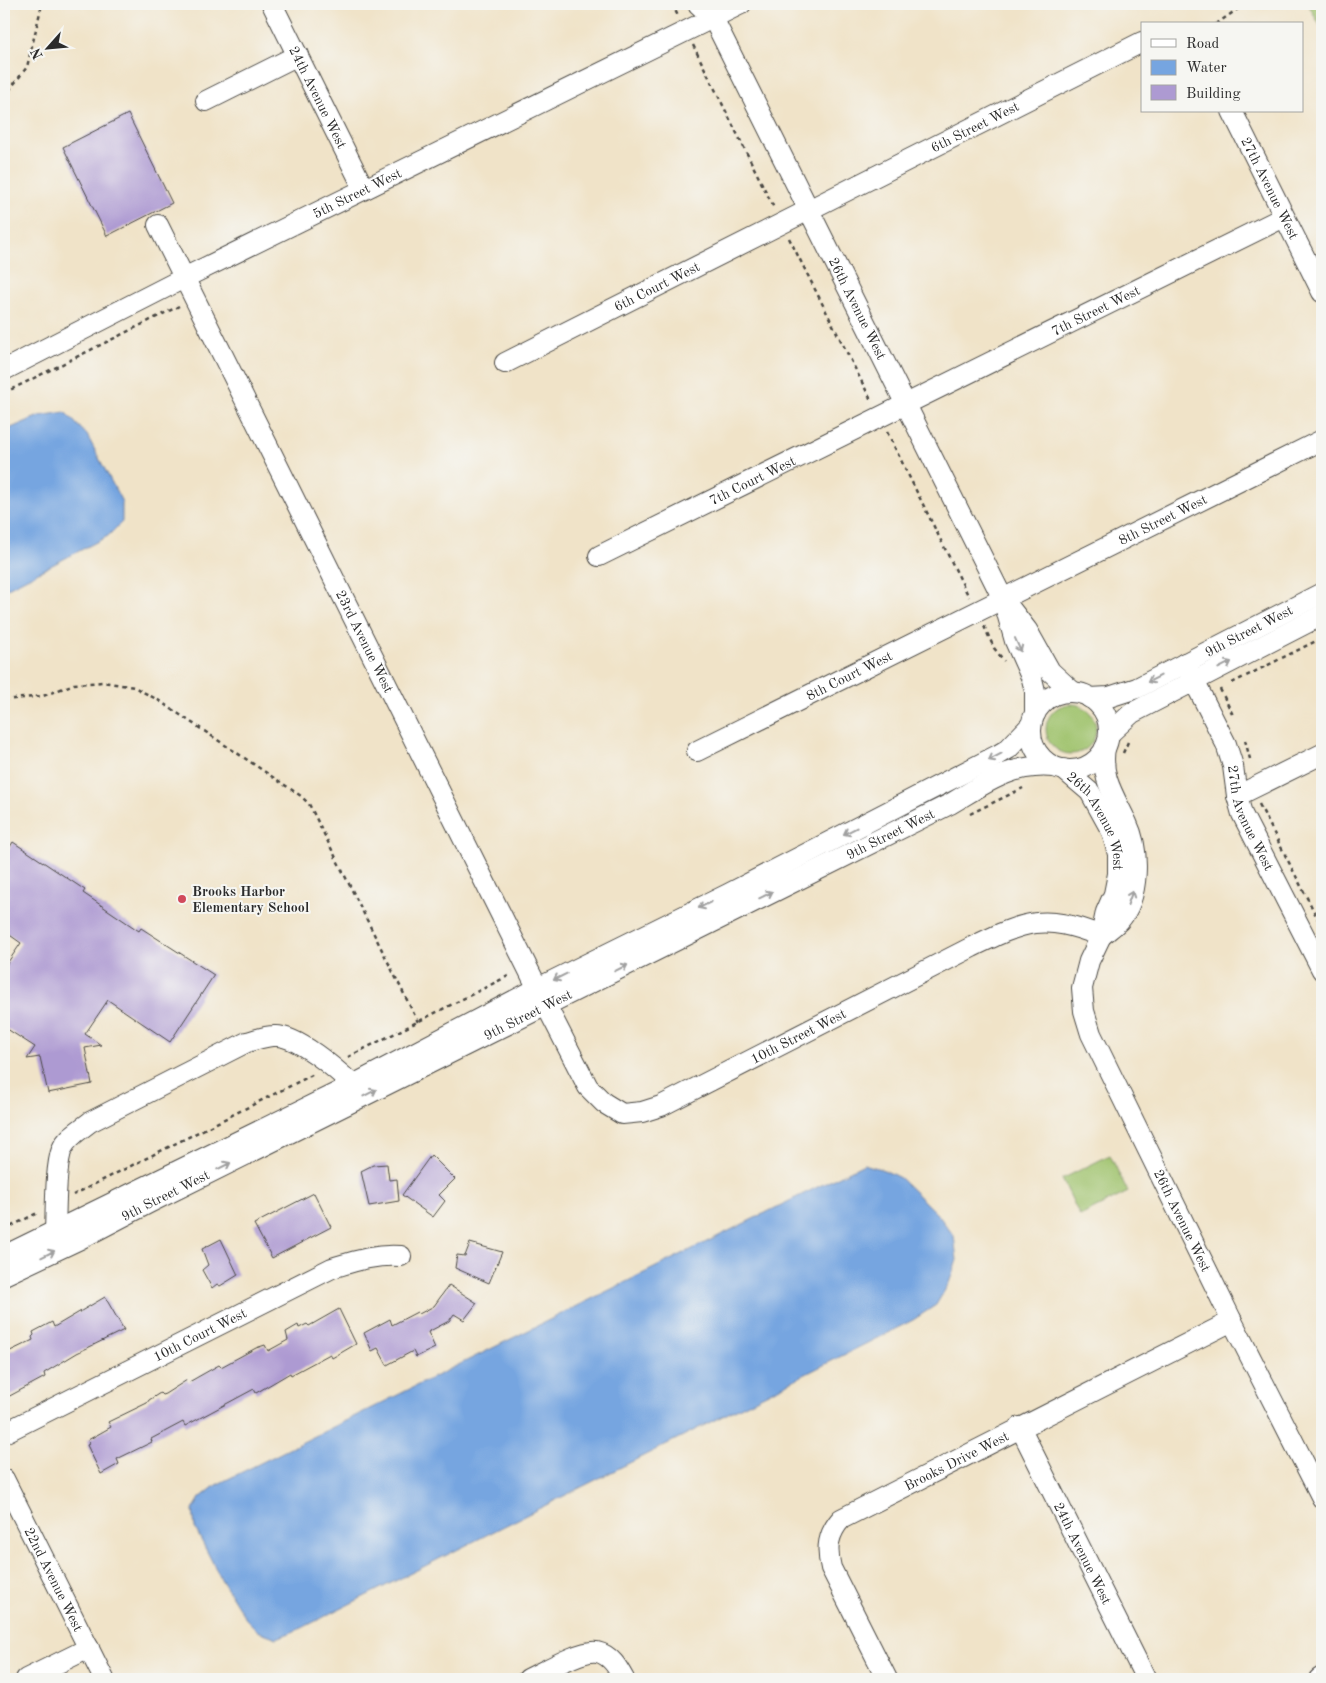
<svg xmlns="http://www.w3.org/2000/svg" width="1326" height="1683" viewBox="0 0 1326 1683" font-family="'Old Standard TT',serif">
<rect width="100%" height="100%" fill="#f6f6f2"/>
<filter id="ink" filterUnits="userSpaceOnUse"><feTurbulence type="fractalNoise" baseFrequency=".02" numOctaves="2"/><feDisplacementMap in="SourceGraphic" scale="10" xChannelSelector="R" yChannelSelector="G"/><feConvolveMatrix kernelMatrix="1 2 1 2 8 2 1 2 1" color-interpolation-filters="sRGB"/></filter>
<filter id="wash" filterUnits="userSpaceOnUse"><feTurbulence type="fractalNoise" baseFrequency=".0096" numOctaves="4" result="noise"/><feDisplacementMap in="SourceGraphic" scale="20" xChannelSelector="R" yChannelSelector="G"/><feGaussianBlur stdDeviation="1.12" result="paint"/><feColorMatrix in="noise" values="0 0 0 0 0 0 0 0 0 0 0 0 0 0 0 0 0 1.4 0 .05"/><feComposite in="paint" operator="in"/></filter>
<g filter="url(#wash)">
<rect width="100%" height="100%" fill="#f0e3c8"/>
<path fill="#9fc26c" stroke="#65764c" d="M1308,4H1322V29Z
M1046 729a25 25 0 1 1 50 0a25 25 0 1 1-50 0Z
M1110,1155L1128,1192L1080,1216L1062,1179Z"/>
<path fill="#76a5e0" stroke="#506886" d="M65,412L87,435L122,502V522L108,536L4,590V431L39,416Z
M864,1164L884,1170L900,1178L939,1216L954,1236L957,1260L949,1283L936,1305L913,1320L302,1628L277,1638L258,1631L246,1619L221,1579L195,1528L193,1510L200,1498L216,1485Z"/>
<g id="blocks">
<path fill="#ad9ad2" d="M128,114L172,203L107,236L63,147Z
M13,842L85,890L83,893L139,931L141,928L214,975L170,1042L108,1000L85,1034L101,1045L85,1048L92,1084L48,1093L40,1057L27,1059L35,1047L4,1027V968L21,943L4,931V856Z
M431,1155L455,1179L439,1195L445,1201L433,1217L402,1195Z
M387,1164L389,1180L397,1179L399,1201L369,1206L361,1171L373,1165Z
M314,1193L331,1227L272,1258L254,1224Z
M221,1239L238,1275L220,1286L217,1284L212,1288L202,1270L208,1265L202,1249Z
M470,1243L502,1252L489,1283L455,1268L457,1255L465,1256Z
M449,1285L477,1303L464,1320L454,1314L449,1321L428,1332L435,1348L416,1357L413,1351L387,1365L378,1348L372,1351L364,1333L390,1319L392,1325L417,1312L419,1314L434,1306Z
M105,1297L124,1330L77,1353L44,1373L45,1377L4,1399V1354L33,1340L32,1337L34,1335L33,1332L52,1322L54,1327Z
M339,1309L356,1344L332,1358L330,1354L291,1375L290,1373L256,1393L254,1389L185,1426L183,1422L151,1439L152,1442L117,1459L119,1464L101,1474L87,1445L89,1444L88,1440L111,1427L108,1422L147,1403L149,1400L160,1393L162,1395L165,1394L187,1380L189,1382L219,1365L221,1367L256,1348L265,1345L268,1351L288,1340L286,1332L298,1325L299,1328L307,1324L309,1326Z"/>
</g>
</g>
<g filter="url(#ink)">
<use href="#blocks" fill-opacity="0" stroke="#494743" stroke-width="1"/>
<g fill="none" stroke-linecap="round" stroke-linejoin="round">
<defs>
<g id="minor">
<path id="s1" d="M272,4L364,189"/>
<path id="s2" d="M698,4L713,18L1003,599L1015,641L1032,679L1035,691V714"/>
<path d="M206,101L298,55"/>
<path id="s3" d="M1232,111L1322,292"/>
<path id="s4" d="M158,225L546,1005L588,1087L604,1103L622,1114L642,1112L661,1106L972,947C1026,921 1043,913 1101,936"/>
<path id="s5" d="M505,363C717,255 930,150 1142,42"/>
<path id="s6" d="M4,370L184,278L741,4"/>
<path id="s7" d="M599,556L1284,217"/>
<path d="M1010,608L1027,630L1050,671L1073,692"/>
<path id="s8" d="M1185,663L1226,744L1233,766L1237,796L1242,814L1322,970"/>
<circle cx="1070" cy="731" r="39"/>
<path id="s9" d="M1090,698L1109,697L1137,688L1322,593"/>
<path d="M1109,734L1132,713L1322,615"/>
<path id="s10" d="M697,751L1322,440"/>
<path id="s11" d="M1063,769L1090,792L1112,832L1118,854V874L1114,894L1106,912L1101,936L1089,961L1082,988L1084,1011L1091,1034L1232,1321L1322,1498"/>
<path d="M1237,796L1322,754"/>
<path d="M1101,936C1107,931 1114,926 1119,921C1140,898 1140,850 1127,823C1115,797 1100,777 1105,748"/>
<path d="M55,1232C56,1211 55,1167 62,1149C67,1137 80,1130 90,1122L247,1042C255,1040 265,1036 274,1036C296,1034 337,1070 353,1085"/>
<path d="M4,1256L353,1085L538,988L728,894L998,755L1008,749L1031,725"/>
<path id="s12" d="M4,1275L80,1239L149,1203L950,804C986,783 1011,763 1054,767"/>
<path id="s13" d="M1020,1427L1146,1679"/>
<path id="s14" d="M4,1433L332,1268C355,1261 376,1254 401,1256"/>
<path id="s15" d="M4,1479L104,1679"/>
<path d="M26,1679L89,1648"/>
<path d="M528,1679C543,1672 582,1649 597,1652C611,1655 618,1668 624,1679"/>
<path id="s16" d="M887,1679L831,1568C826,1548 828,1534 841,1519L1232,1321"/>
<path d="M1319,1679L1322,1677"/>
</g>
</defs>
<use href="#minor" stroke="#494743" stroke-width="22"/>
<path stroke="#494743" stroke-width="2.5" stroke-dasharray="4 4" stroke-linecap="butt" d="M672,4L678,16
M1216,24L1245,4
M693,45L774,208
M4,97L27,67L42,4
M789,238L872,402
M4,393L179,306
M887,432L969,597
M984,626L994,648L1004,661
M1232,683L1322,638
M1220,689L1233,715
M4,700L43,696L74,684L103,682L134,687L158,700L301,796L309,804L418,1022
M1245,740L1250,759
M1123,753L1128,742
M1259,804L1322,927
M970,814L1023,788
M348,1057L512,974
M73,1195L314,1074
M4,1230L39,1212"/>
<use href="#minor" stroke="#fff" stroke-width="20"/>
</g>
<defs><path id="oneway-shaft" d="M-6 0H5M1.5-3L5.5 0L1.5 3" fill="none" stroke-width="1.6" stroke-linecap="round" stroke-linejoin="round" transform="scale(1.25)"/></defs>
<g stroke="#a0a0a0">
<use href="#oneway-shaft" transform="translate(1018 645) rotate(66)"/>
<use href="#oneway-shaft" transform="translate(1225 665) rotate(-27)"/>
<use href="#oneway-shaft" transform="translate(1154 679) rotate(153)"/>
<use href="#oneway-shaft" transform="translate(995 757) rotate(152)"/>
<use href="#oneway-shaft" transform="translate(850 831) rotate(153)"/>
<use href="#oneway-shaft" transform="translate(766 895) rotate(-26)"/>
<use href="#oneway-shaft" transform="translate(1130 898) rotate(-70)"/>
<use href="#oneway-shaft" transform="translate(705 905) rotate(154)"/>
<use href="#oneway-shaft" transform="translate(621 968) rotate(-26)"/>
<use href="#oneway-shaft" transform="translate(560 977) rotate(154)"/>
<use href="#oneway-shaft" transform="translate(370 1093) rotate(-27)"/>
<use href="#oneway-shaft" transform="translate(224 1166) rotate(-26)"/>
<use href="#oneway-shaft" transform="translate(48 1254) rotate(-26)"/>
</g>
</g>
<circle fill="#d1495b" stroke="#f6f6f2" stroke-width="2" cx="182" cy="899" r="5"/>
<g text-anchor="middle" stroke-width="4" stroke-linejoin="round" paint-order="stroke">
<g font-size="14" fill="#2b2b2b" stroke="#f6f6f2">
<text dy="5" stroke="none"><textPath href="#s1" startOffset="104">24th Avenue West</textPath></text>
<text dy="5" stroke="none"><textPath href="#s5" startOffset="526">6th Street West</textPath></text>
<text dy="5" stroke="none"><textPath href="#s3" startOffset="86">27th Avenue West</textPath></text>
<text dy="5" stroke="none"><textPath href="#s6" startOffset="395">5th Street West</textPath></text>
<text dy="5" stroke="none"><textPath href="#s5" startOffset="170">6th Court West</textPath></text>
<text dy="5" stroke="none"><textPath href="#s2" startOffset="345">26th Avenue West</textPath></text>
<text dy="5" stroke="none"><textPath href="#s7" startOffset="554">7th Street West</textPath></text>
<text dy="5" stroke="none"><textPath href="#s7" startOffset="171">7th Court West</textPath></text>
<text dy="5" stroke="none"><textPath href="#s10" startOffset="520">8th Street West</textPath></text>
<text dy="5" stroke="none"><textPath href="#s9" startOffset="174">9th Street West</textPath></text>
<text dy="5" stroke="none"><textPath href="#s4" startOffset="465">23rd Avenue West</textPath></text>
<text dy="5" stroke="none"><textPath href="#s10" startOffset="170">8th Court West</textPath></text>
<text dy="5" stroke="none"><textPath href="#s8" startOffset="169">27th Avenue West</textPath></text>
<text dy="5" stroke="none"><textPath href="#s11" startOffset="64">26th Avenue West</textPath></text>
<text dy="5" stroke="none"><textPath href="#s12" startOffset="990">9th Street West</textPath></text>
<text dy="5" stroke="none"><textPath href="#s12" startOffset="585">9th Street West</textPath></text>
<text dy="5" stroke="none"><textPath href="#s4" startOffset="1201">10th Street West</textPath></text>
<text dy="5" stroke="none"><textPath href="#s12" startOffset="180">9th Street West</textPath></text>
<text dy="5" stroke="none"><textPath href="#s11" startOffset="499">26th Avenue West</textPath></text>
<text dy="5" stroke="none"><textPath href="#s14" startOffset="219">10th Court West</textPath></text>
<text dy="5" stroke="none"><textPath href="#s16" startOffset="306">Brooks Drive West</textPath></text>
<text dy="5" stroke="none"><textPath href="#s13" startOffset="141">24th Avenue West</textPath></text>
<text dy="5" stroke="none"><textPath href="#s15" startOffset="112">22nd Avenue West</textPath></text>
</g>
<g font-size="14" font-weight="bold" fill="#2b2b2b" stroke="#f6f6f2" text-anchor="start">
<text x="192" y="896">Brooks Harbor<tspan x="192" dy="16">Elementary School</tspan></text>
</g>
</g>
<rect width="1326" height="1683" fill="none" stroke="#f6f6f2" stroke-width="20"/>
<rect x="1141" y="22" width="162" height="90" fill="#f6f6f2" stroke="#a5a5a2"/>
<rect x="1151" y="39" width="25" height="8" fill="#ffffff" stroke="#a5a5a2"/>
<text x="1186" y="48" font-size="15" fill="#2b2b2b">Road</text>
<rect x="1151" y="60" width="25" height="15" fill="#76a5e0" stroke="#a5a5a2"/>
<text x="1186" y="72" font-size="15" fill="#2b2b2b">Water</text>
<rect x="1151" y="85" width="25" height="15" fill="#ad9ad2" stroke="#a5a5a2"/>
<text x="1186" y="98" font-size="15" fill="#2b2b2b">Building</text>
<g transform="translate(48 48) rotate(243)" stroke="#f6f6f2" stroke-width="4" paint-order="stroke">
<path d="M0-4L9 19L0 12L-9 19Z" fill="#2b2b2b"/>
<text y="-8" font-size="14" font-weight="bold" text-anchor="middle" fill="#2b2b2b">N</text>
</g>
</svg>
